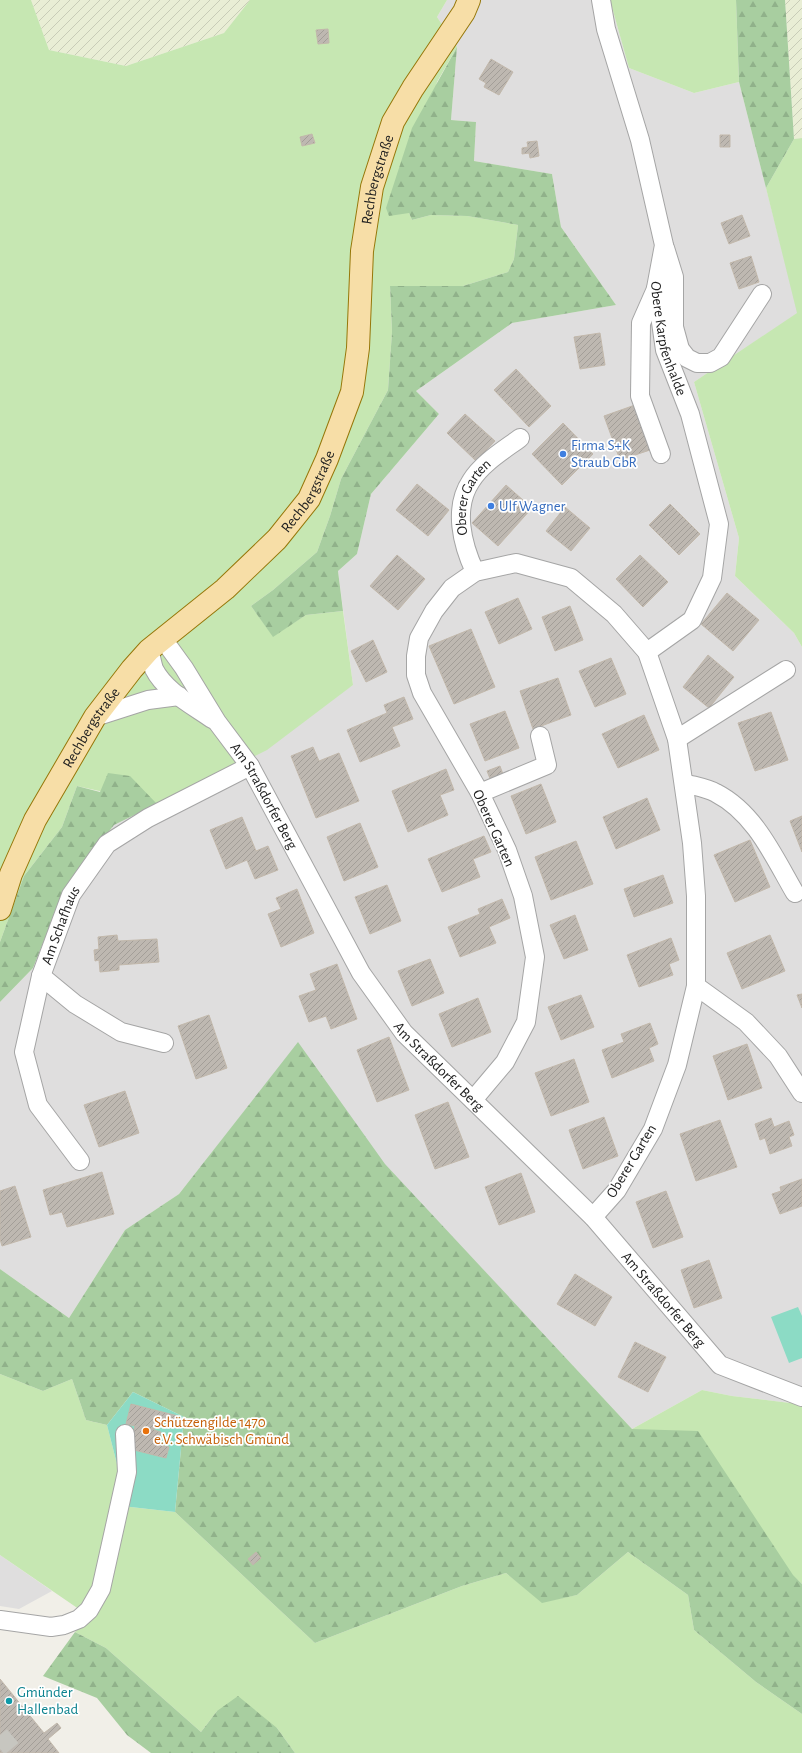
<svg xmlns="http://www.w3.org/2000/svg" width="802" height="1753" viewBox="0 0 802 1753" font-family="'Alegreya Sans',sans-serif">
<defs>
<pattern id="farmland-furrows" width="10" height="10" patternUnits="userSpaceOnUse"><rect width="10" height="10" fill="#e9eed5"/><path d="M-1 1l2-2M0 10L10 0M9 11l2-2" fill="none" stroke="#c8ccb7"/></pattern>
<pattern id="forest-firs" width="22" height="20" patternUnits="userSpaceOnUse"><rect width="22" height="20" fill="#a8cea0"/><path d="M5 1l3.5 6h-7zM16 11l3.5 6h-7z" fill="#90b18a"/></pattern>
<pattern id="building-hatch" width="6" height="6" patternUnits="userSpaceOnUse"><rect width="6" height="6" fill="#beb8b1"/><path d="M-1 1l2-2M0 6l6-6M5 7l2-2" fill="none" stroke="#a39e98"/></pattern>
</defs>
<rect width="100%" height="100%" fill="#f1efe8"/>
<path fill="#dfdede" d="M447,0H610L629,68L694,93L739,82L798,313L694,382L739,538L735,576L794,633L802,647V1399L790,1403L732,1396L702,1390L632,1429L384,1164L298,1043L179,1194L125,1230L69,1318L0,1269V1002L33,968L65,888L114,825L157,804L353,685L338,571L357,554L371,494L439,414L416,391L512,323L616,305L561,227L552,174L474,161L476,122L451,120L457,47L437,17Z
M0,1555L52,1591L19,1609L0,1606Z"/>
<path fill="url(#farmland-furrows)" d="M31,0H250L224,33L126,66L49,50Z
M785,0H802V138L794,139Z"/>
<path fill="#c6e7b2" d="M0,0H31L49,50L126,66L224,33L250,0H447L437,17L457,47L437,82L409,213L412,220L431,215L467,216L518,225L514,259L508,272L463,286H390L392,332L388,390L341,479L330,516L317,552L273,590L251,606L273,636L306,615L343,611L353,685L267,750L157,804L77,786L62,827L24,876L0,942Z
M610,0H736L739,82L694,93L629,68Z
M802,138V647L794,633L735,576L739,538L694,382L797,313L766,188L794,139Z
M0,1374L43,1391L72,1379L86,1420L107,1425L119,1472L113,1505L175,1512L315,1643L462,1586L506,1573L542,1602L577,1595L628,1552L688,1595L694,1630L756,1682L802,1714V1753H295L277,1728L217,1711L201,1732L106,1648L75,1632L89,1616L0,1555Z
M702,1390L732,1396L790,1403L802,1399V1584L632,1429Z"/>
<path fill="url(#forest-firs)" d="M736,0H785L794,139L766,188L739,82Z
M457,47L451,120L476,122L474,161L552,174L561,227L616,305L512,323L416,391L439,414L371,494L357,554L338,571L343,611L306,615L273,637L251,606L273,590L317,552L330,516L341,479L388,390L392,332L390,286H463L508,272L514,259L518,225L467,216L431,215L412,220L409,213L389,216L386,208L412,128Z
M108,773L130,776L157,804L114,825L65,888L33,968L0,1002V942L24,876L62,827L77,786L100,792Z
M298,1042L385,1164L632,1429L698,1431L793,1575L802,1584V1714L756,1682L694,1630L688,1595L628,1552L577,1595L542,1603L506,1573L462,1586L315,1643L175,1512L184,1417L133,1392L107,1425L86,1420L72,1379L43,1391L0,1374V1269L69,1318L125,1230L179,1194Z
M75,1632L106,1648L201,1732L217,1711L238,1696L277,1728L295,1753H151L127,1735L97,1698L43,1676Z"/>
<path fill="#8cdbc5" d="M798,1307L802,1316V1358L789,1363L771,1317Z
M133,1392L184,1417L175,1512L113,1505L119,1472L107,1425Z"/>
<path fill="url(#building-hatch)" stroke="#c2b8ab" d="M328,29L329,43L318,44L316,30Z
M491,59L513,72L499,95L484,87L486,83L479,79Z
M312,134L315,143L302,146L300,137Z
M720,135H730V147H720Z
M537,141L539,156L530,158L529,153L522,154V148L528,147L527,142Z
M742,215L750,236L729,244L721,223Z
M751,256L759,282L739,289L730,263Z
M600,333L605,365L580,369L574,337Z
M516,369L551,406L529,427L494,390Z
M635,405L650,450L620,460L604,416Z
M465,414L495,441L476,461L447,433Z
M563,423L593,454L562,485L532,454Z
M417,484L449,510L428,536L396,510Z
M506,485L532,508L498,546L472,523Z
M670,504L700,534L679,555L649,525Z
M565,507L590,528L571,551L546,531Z
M397,555L425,579L398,610L370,586Z
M640,555L668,582L643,607L616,579Z
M727,593L759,620L733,651L701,624Z
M518,598L532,629L499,644L485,612Z
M570,606L583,640L555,651L542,617Z
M471,629L495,687L454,704L429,646Z
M373,640L387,672L366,682L351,651Z
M708,655L734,677L709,708L683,687Z
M611,658L626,694L595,707L579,671Z
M558,678L571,715L533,729L520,691Z
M404,697L413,719L392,727L400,746L360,762L347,730L387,713L384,705Z
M505,711L519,748L485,761L470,724Z
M771,712L788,760L755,771L738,723Z
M644,715L659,750L618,768L602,734Z
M313,747L319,761L339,753L359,801L316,818L291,756Z
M500,766L504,777L491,781L487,771Z
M446,769L454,790L440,795L448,815L408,832L392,791Z
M541,784L556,822L526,834L511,796Z
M647,798L660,830L616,849L603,817Z
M802,816V852L790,821Z
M242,817L256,851L268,846L278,870L255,879L247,860L226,869L210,830Z
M360,823L378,867L344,881L327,837Z
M484,836L491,852L473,859L480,877L442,892L428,859Z
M750,840L770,887L735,902L714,855Z
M576,841L593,884L551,900L535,857Z
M663,875L673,903L634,917L624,889Z
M387,885L401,921L370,934L355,897Z
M297,889L314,933L281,947L268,914L281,909L276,898Z
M502,899L510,918L489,927L496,943L460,957L448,927L480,914L478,909Z
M575,915L588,950L564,959L550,925Z
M117,935L118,941L157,939L159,962L119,965V970L100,972L99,960L95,961L94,950L99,949L98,937Z
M770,935L785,971L742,989L727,953Z
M671,938L679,960L669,964L673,975L639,987L627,955Z
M430,959L444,993L412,1006L398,971Z
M337,964L357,1019L331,1029L326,1016L309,1022L299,996L316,990L310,974Z
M802,994V1008L797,995Z
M581,995L594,1027L561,1040L548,1007Z
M478,998L491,1032L452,1047L439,1014Z
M209,1015L227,1068L196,1079L178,1026Z
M650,1023L658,1044L649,1048L654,1061L612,1078L602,1050L624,1042L621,1034Z
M389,1037L409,1090L377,1102L357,1050Z
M747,1044L762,1088L728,1100L713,1056Z
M574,1059L589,1102L551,1116L535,1073Z
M125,1091L139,1133L99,1147L84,1105Z
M448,1102L469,1157L435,1169L415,1115Z
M604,1117L618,1156L583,1169L569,1130Z
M771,1118L774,1127L789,1121L794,1135L789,1137L792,1146L770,1154L765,1138L760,1140L755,1124Z
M720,1120L737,1167L696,1181L680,1134Z
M102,1172L114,1214L67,1227L62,1212L50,1215L43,1190Z
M521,1173L535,1212L499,1225L485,1187Z
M802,1179V1206L780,1214L772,1194L781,1191L780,1187Z
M15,1186L31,1237L2,1246L0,1239V1191Z
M666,1191L683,1237L653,1248L636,1202Z
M709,1260L722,1298L694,1308L681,1270Z
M575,1274L612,1297L595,1326L557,1304Z
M635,1342L666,1357L648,1392L618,1377Z
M131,1404L178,1416L176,1424L157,1420L154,1430L161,1432L158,1444L169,1447L166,1458L130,1449L135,1426L126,1424Z
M256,1552L261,1558L253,1565L248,1559Z
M0,1679L44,1733L57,1723L61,1728L48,1739L59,1753H0Z"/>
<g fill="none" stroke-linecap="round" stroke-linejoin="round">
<path stroke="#c7c6c0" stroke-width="18" stroke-dasharray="18 9" stroke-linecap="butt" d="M0,1735L15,1753"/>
<defs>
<g id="minor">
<path id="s1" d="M601,0L606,29L640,140L664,245L656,288L665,350L690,414L719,524L712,578L692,620L647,652"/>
<path d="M665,248L674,277V327L680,349L687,358L697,363H710L721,357L762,294"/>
<path d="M656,289L641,323L640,396L661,454"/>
<path id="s2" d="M475,572C462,544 453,508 471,481C482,463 504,450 520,438"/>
<path id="s3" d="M163,639L184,668L217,722L250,766L361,973L404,1033L593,1217L720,1365L802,1397"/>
<path d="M149,650C151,656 152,663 154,669C165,691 192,705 212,719"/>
<path d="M95,717L148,700L179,696"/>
<path d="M677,739L786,670"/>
<path d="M684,783C694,786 707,788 716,793C755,813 774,857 795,893"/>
<path d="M480,793L547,765L540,736"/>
<path d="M41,976L75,1004L121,1032L164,1043"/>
<path d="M696,986L746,1022L778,1056L802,1093"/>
<path d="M473,1100L505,1062L526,1022L535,957L523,896L507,850L480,793L422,693L416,675V656L419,638L434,611L452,588L475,572L516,563L571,578L614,614L647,652L677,739L692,843L696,896V986L677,1065L653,1129L617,1190L593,1217"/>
<path id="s4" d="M80,1161L38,1105L24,1052L41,976L71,895L107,844L148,818L250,766"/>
<path d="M0,1620L51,1627L64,1625L79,1619L89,1610L101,1589L127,1472L125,1434"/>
</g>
<g id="major">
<path id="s5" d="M0,909L11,874L35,820L95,717L132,669L149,650L225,589L277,539L309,499L327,459L352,392L358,348L362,251L372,187L393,122L413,88L464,12L469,0"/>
</g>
</defs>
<use href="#minor" stroke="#a5a5a5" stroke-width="20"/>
<use href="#major" stroke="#967709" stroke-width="24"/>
<use href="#minor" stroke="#fff" stroke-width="18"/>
<use href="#major" stroke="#f7dea7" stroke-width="22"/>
</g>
<g fill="#3f7fe0" stroke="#fff" stroke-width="1.5">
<circle cx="563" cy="454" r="4"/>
<circle cx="491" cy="506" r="4"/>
</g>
<circle fill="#e8710a" stroke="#fff" stroke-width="1.5" cx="146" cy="1431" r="4"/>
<circle fill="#0f9aa8" stroke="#fff" stroke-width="1.5" cx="9" cy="1701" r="4"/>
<g text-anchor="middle" stroke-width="3.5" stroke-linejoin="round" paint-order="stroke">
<g font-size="15" fill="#212121" stroke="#fff">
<text dy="5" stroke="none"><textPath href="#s5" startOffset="852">Rechbergstraße</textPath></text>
<text dy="5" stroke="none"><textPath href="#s1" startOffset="349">Obere Karpfenhalde</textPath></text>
<text dy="5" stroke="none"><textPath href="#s5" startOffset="528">Rechbergstraße</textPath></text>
<text dy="5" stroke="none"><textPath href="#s2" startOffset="80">Oberer Garten</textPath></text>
<text dy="5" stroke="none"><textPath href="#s5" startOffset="204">Rechbergstraße</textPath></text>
<text dy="5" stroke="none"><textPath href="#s3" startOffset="187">Am Straßdorfer Berg</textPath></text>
<text transform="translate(494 828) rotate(66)" y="5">Oberer Garten</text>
<text dy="5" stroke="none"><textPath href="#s4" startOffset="257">Am Schafhaus</textPath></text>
<text dy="5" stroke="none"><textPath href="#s3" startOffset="511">Am Straßdorfer Berg</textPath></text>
<text transform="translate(631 1161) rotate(-59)" y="5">Oberer Garten</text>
<text dy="5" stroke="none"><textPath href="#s3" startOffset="835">Am Straßdorfer Berg</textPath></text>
</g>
<g font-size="15" fill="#366cbe" stroke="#fff" text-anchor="start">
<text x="571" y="450">Firma S+K<tspan x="571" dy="17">Straub GbR</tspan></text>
<text x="499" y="511">Ulf Wagner</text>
</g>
<g font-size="15" fill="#c56008" stroke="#fff" text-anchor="start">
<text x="154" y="1427">Schützengilde 1470<tspan x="154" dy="17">e.V. Schwäbisch Gmünd</tspan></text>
</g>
<g font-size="15" fill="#0d838f" stroke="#fff" text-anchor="start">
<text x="17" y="1697">Gmünder<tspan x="17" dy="17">Hallenbad</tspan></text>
</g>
</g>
</svg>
